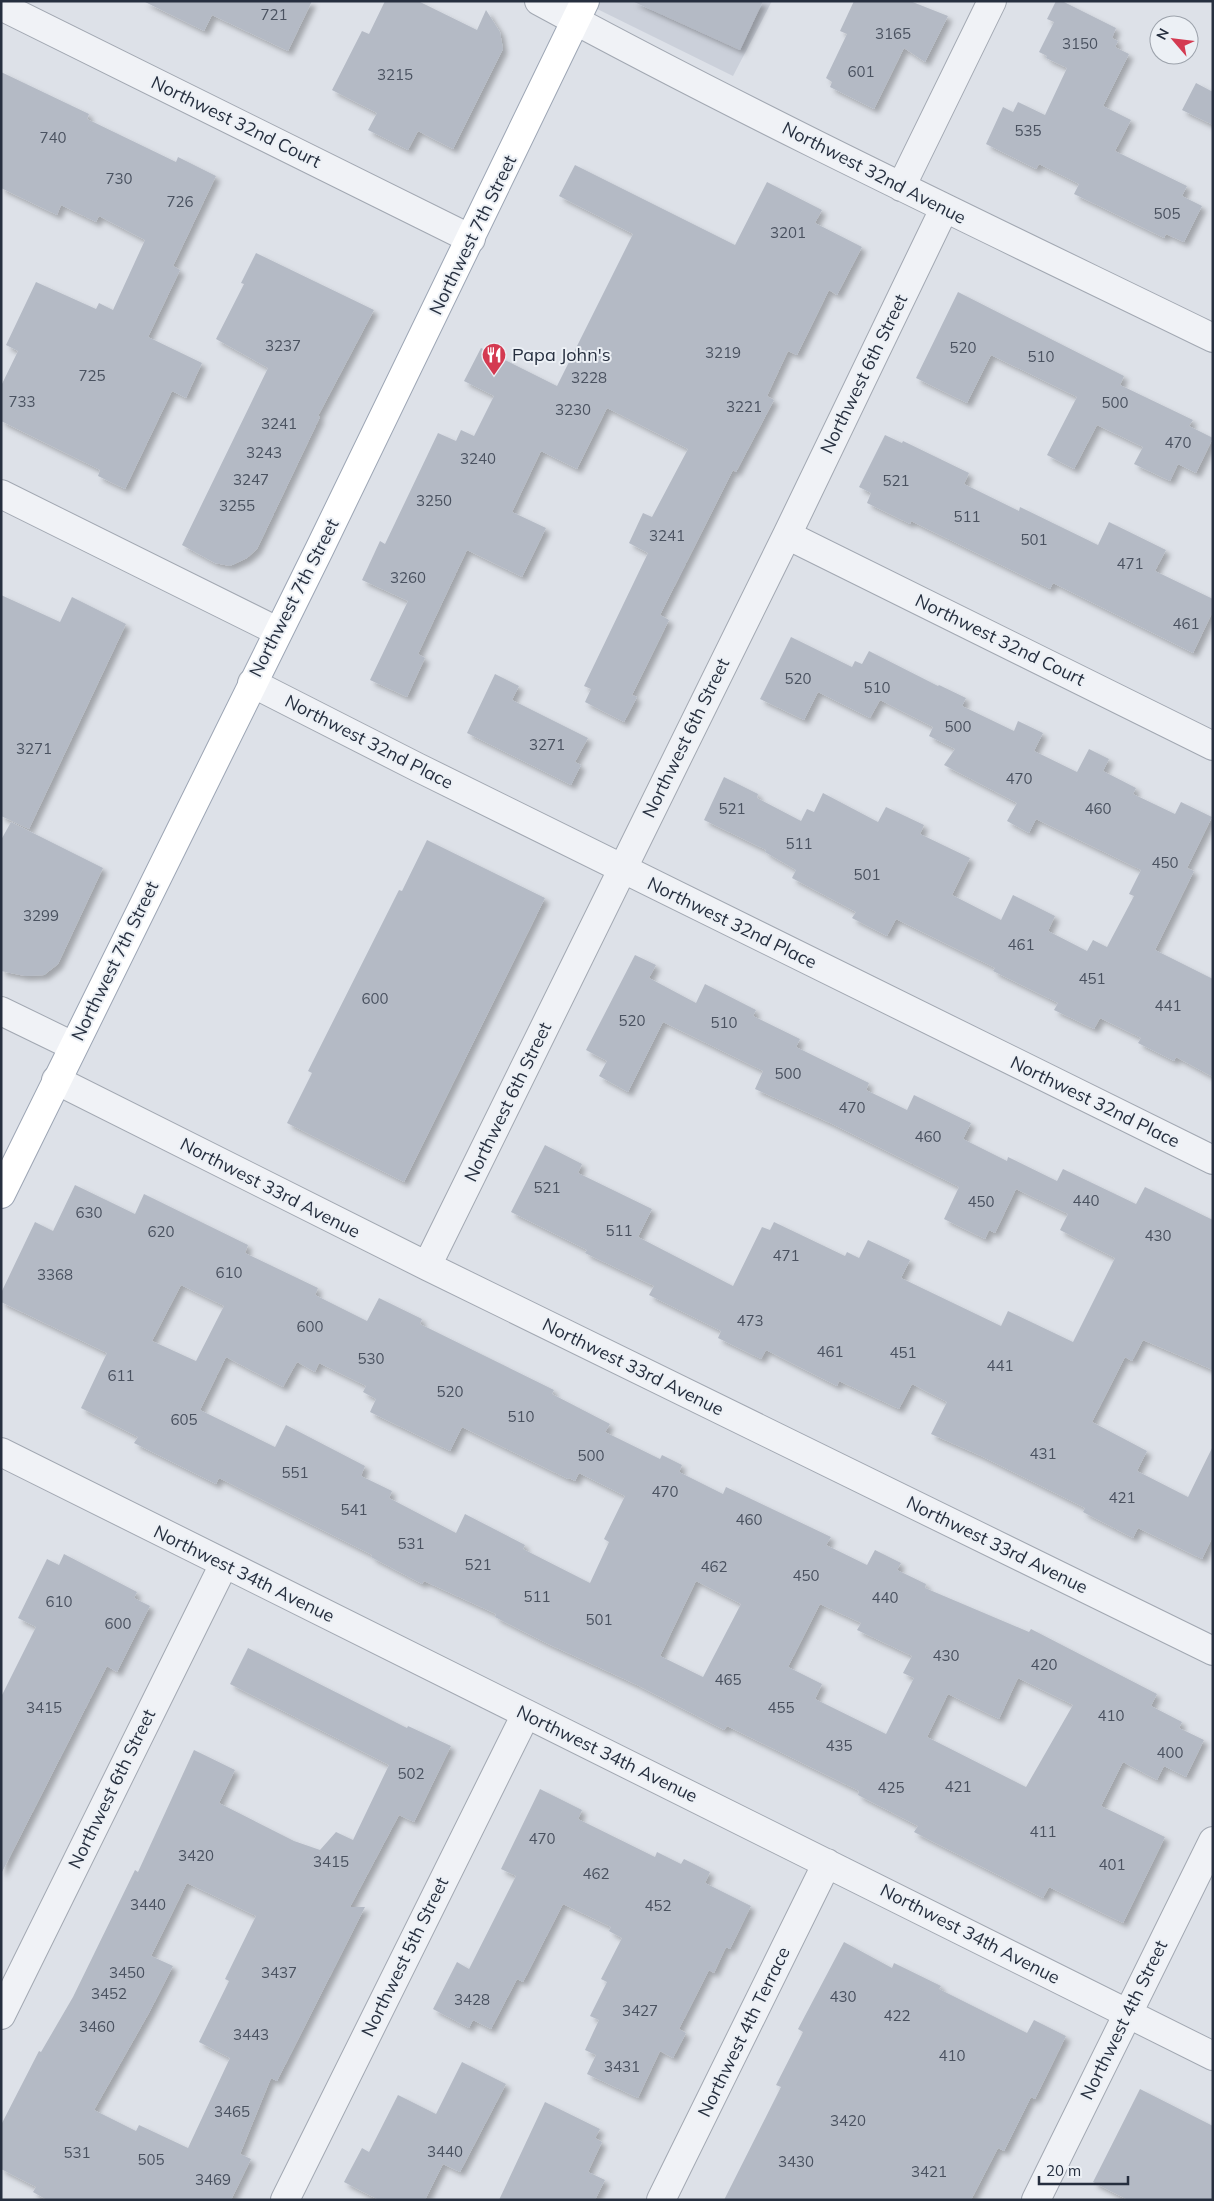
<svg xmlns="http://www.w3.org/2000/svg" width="1214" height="2201" viewBox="0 0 1214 2201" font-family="Mulish,sans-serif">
<defs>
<filter id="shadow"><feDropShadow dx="4.5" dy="4.5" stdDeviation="2.5" flood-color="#0004"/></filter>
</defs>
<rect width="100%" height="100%" fill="#dde1e8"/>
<path fill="#cbd0da" d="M581,1H772L733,76Z"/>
<path fill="#b4bac5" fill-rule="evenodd" filter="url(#shadow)" d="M143,1H312L288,51L212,15L204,31Z
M385,1H418L477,30L486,10L500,32L503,49L453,149L418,131L408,150L368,130L377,113L332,90L362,31L369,34Z
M632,1H763L740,50Z
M854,1H910L948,16L925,62L904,48L874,109L830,87L832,82L826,78L847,34L840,31Z
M1056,1H1062L1116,28L1112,38L1118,41L1115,47L1129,54L1103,106L1131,120L1115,151L1187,186L1182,196L1202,206L1184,242L1166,234L1164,238L1099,206L1074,194L1079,184L1039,164L1036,169L986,144L1003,107L1013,112L1018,102L1045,115L1067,68L1046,58L1047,56L1039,52L1054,22L1047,19Z
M1,72L89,114L87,119L176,162L178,157L216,176L173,266L180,270L148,337L202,363L186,398L172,391L125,489L98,476L100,470L1,421V386L18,351L6,345L36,282L96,309L99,303L113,310L145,240L99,216L96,222L61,205L57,215L1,188Z
M1196,83L1213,92V125L1182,110Z
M575,165L735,245L767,182L822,210L815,223L862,247L837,295L829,290L797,355L788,351L767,396L774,400L736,472L733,470L660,615L669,620L632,695L637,697L624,722L585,702L591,689L584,686L648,553L629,543L643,513L652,517L688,449L607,408L577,469L541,451L512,512L546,528L522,577L467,550L418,654L425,658L407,697L370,680L408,601L362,580L380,541L385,544L438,433L456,441L461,430L474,436L494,396L464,381L481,348L557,386L633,234L559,196Z
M256,253L374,310L318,416L320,417L257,549L247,558L230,566L215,563L182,545L268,368L216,339L244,284L241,283Z
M958,292L1124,376L1120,385L1193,420L1189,426L1213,438L1196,473L1178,464L1170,481L1134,464L1143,447L1097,425L1074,469L1047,455L1077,397L991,355L967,403L916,378Z
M885,435L902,443L903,441L969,473L964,484L1019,511L1020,507L1098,545L1109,522L1166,550L1155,571L1213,599V611L1193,653L1053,583L1050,589L911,521L910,524L867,503L871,493L859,487Z
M1,595L60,622L72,597L126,624L29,829L1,816Z
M791,637L852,667L855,661L862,664L869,651L938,686L939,685L966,698L962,706L1014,731L1018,721L1043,733L1034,751L1077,772L1089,749L1109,759L1103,771L1136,788L1133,794L1175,814L1181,802L1212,817L1187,868L1194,871L1155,950L1213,979V1077L1176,1057L1174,1061L1138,1043L1141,1038L1100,1018L1094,1029L1054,1010L1058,1003L993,971L995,968L896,919L887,936L852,918L856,912L792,878L796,870L765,852L766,850L704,820L724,777L758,794L757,798L801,821L807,809L814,812L823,793L878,822L886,807L924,825L920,834L970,858L952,895L1001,920L1013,895L1055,916L1048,931L1087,951L1093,940L1107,947L1134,896L1129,894L1141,870L1036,819L1029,833L1007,821L1017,803L944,765L955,749L929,736L933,727L880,700L870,718L818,692L804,720L760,699Z
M495,674L519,686L512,700L588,738L575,762L581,765L571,785L467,733Z
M11,822L103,868L58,964L44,975L25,976L1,971V840Z
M427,840L545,898L404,1182L287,1123L312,1073L308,1071L399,890L402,891Z
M635,955L656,965L649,978L696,1003L705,984L756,1010L753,1016L800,1039L796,1047L869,1083L866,1090L907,1110L914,1095L971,1123L963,1139L1007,1161L1008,1157L1057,1181L1063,1169L1136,1204L1145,1187L1213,1220V1370L1143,1340L1132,1361L1125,1357L1092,1422L1147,1451L1137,1471L1188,1497L1213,1446V1536L1202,1559L1138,1528L1133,1538L1083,1512L1085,1508L981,1456L931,1434L947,1402L912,1384L899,1409L839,1381L837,1386L766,1350L761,1359L718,1338L721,1331L649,1295L654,1286L585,1253L587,1250L511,1212L545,1145L582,1164L578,1173L652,1209L638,1237L733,1286L762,1227L770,1230L774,1222L845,1256L847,1252L859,1258L868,1240L910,1260L901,1278L1001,1326L1008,1311L1073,1342L1115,1258L1060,1230L1068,1214L1016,1189L995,1233L989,1230L985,1239L944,1219L959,1187L830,1123L755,1089L763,1071L663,1022L628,1092L599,1076L607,1061L586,1050Z
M75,1185L135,1214L144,1194L248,1245L245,1253L318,1288L315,1295L367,1321L379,1298L422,1319L420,1324L554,1390L552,1394L610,1424L605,1432L660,1459L662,1455L682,1465L679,1472L723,1494L726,1487L831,1537L826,1545L867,1565L875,1550L901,1563L897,1570L926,1584L925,1588L1029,1632L1031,1629L1157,1694L1151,1706L1182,1722L1179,1728L1204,1740L1186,1777L1164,1766L1157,1780L1123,1762L1101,1806L1165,1837L1123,1923L1049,1887L1043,1898L914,1832L918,1826L858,1795L859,1791L727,1726L724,1730L637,1685L546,1643L495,1617L496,1614L424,1581L422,1584L371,1557L372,1555L219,1478L216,1484L134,1443L138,1437L81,1408L107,1353L1,1302V1293L35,1222L53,1231ZM181,1285L224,1306L196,1361L152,1341ZM226,1357L283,1387L297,1362L315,1372L319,1363L366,1386L363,1392L376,1399L370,1412L450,1451L462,1427L568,1479L569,1478L575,1481L579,1473L625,1496L604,1539L609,1542L590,1583L523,1549L525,1545L465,1514L456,1533L389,1498L392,1491L361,1476L365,1466L286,1425L275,1447L200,1410ZM696,1581L741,1604L703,1677L660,1656ZM820,1604L861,1623L857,1630L912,1656L903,1673L914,1678L886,1734L815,1699L822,1684L788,1667ZM1018,1678L1073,1705L1026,1787L927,1737L948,1694L999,1719Z
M64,1554L137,1592L134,1598L150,1606L117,1672L107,1666L1,1874V1697L36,1627L18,1618L47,1559L59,1565Z
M248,1648L407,1728L408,1726L451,1746L414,1822L399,1815L350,1907H365L277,2081L271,2078L240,2154L251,2159L231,2200H47L33,2192L36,2187L1,2169V2125L39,2051L41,2052L73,1997L135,1870L138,1872L194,1750L235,1770L219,1803L294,1841L320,1850L336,1832L353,1840L389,1765L230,1684ZM187,1883L256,1916L225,1979L229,1981L199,2042L230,2058L188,2148L139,2125L136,2131L94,2110L150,2011L173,1966L151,1956Z
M540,1789L582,1810L578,1819L655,1857L657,1852L681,1864L684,1859L710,1872L705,1883L751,1906L730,1949L726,1947L714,1973L709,1970L679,2029L686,2033L673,2058L660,2051L638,2098L587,2074L596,2055L585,2050L599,2020L590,2016L607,1982L601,1979L622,1938L609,1931L611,1927L563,1904L523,1982L517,1979L491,2029L473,2020L469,2028L433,2009L457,1962L469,1969L516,1876L501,1869Z
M844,1942L892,1968L894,1963L941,1986L939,1989L1027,2033L1034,2020L1066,2036L1035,2099L1031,2097L1004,2151L998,2148L971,2200H724L781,2087L776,2085L803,2032L798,2029Z
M462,2062L506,2084L460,2172L443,2164L425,2200H379L344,2182L362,2148L369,2152L398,2095L436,2114Z
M1140,2089L1213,2126V2200H1128L1093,2182Z
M545,2102L600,2129L595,2138L602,2142L588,2172L605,2180L595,2200H499Z"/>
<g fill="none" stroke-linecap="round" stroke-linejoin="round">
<defs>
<path id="minor" d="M539,1C760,121 987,228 1213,338
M1,6L471,239
M901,187L992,1
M1,494L277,631
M787,535L1213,746
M252,683L417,767L1213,1160
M1,1011L73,1046
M56,1080L427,1266L1213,1651
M427,1266L787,535L944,209
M1,1452L1213,2056
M1,2015L224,1564
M285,2200L526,1714
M661,2200L827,1863
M1036,2200L1213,1841"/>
<path id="major" d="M1,1194L319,550L585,1"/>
</defs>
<use href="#minor" stroke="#a2a8b2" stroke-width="30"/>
<use href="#major" stroke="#9ca5b4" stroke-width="30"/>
<use href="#minor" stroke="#f0f2f6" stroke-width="28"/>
<use href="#major" stroke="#fff" stroke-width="28"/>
</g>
<defs>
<symbol id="restaurant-pin" viewBox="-11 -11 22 30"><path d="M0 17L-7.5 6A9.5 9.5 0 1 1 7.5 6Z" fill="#d43a51" stroke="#ecf0f5"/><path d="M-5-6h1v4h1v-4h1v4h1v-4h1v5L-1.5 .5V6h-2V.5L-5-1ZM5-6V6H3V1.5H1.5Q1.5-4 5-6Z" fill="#fff"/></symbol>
</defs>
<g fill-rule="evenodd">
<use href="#restaurant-pin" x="480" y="341" width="28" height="38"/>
</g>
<g text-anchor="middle" stroke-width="4" stroke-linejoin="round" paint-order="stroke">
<g font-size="15" fill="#4a5260">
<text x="274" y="20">721</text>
<text x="893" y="39">3165</text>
<text x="1080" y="49">3150</text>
<text x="861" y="77">601</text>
<text x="395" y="80">3215</text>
<text x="1028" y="136">535</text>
<text x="53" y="143">740</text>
<text x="119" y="184">730</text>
<text x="180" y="207">726</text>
<text x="1167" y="219">505</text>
<text x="788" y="238">3201</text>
<text x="283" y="351">3237</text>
<text x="963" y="353">520</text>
<text x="723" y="358">3219</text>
<text x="1041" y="362">510</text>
<text x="92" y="381">725</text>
<text x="589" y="383">3228</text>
<text x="22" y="407">733</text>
<text x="1115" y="408">500</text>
<text x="744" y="412">3221</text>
<text x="573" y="415">3230</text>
<text x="279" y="429">3241</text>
<text x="1178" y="448">470</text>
<text x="264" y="458">3243</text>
<text x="478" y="464">3240</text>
<text x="251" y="485">3247</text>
<text x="896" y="486">521</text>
<text x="434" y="506">3250</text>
<text x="237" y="511">3255</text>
<text x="967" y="522">511</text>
<text x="667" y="541">3241</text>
<text x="1034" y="545">501</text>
<text x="1130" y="569">471</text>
<text x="408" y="583">3260</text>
<text x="1186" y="629">461</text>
<text x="798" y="684">520</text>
<text x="877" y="693">510</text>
<text x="958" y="732">500</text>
<text x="547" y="750">3271</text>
<text x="34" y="754">3271</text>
<text x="1019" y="784">470</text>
<text x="732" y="814">521</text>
<text x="1098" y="814">460</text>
<text x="799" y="849">511</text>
<text x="1165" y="868">450</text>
<text x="867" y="880">501</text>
<text x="41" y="921">3299</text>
<text x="1021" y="950">461</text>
<text x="1092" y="984">451</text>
<text x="375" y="1004">600</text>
<text x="1168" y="1011">441</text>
<text x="632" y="1026">520</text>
<text x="724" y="1028">510</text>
<text x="788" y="1079">500</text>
<text x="852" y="1113">470</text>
<text x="928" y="1142">460</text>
<text x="547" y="1193">521</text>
<text x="1086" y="1206">440</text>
<text x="981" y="1207">450</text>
<text x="89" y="1218">630</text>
<text x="619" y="1236">511</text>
<text x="161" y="1237">620</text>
<text x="1158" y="1241">430</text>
<text x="786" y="1261">471</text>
<text x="229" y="1278">610</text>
<text x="55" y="1280">3368</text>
<text x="750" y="1326">473</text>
<text x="310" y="1332">600</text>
<text x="830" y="1357">461</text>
<text x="903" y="1358">451</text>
<text x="371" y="1364">530</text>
<text x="1000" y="1371">441</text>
<text x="121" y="1381">611</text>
<text x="450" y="1397">520</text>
<text x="521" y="1422">510</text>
<text x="184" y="1425">605</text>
<text x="1043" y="1459">431</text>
<text x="591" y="1461">500</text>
<text x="295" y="1478">551</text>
<text x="665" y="1497">470</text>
<text x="1122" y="1503">421</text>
<text x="354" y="1515">541</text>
<text x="749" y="1525">460</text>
<text x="411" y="1549">531</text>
<text x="478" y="1570">521</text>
<text x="714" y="1572">462</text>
<text x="806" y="1581">450</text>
<text x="537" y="1602">511</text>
<text x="885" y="1603">440</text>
<text x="59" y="1607">610</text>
<text x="599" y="1625">501</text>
<text x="118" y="1629">600</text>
<text x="946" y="1661">430</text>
<text x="1044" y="1670">420</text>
<text x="728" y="1685">465</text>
<text x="44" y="1713">3415</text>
<text x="781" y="1713">455</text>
<text x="1111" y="1721">410</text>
<text x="839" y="1751">435</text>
<text x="1170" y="1758">400</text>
<text x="411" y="1779">502</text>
<text x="958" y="1792">421</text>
<text x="891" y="1793">425</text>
<text x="1043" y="1837">411</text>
<text x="542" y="1844">470</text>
<text x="196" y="1861">3420</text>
<text x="331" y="1867">3415</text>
<text x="1112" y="1870">401</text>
<text x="596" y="1879">462</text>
<text x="148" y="1910">3440</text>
<text x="658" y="1911">452</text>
<text x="127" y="1978">3450</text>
<text x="279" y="1978">3437</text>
<text x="109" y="1999">3452</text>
<text x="843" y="2002">430</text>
<text x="472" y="2005">3428</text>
<text x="640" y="2016">3427</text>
<text x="897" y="2021">422</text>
<text x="97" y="2032">3460</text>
<text x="251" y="2040">3443</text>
<text x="952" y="2061">410</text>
<text x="622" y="2072">3431</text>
<text x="232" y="2117">3465</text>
<text x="848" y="2126">3420</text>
<text x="445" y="2157">3440</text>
<text x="77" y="2158">531</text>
<text x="151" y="2165">505</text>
<text x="796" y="2167">3430</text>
<text x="929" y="2177">3421</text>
<text x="213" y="2185">3469</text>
</g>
<g font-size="18" fill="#262f3f" stroke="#ecf0f5">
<text transform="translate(236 122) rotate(26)" y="6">Northwest 32nd Court</text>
<text transform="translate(874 173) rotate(27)" y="6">Northwest 32nd Avenue</text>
<text transform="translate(473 235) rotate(-64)" y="6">Northwest 7th Street</text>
<text transform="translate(864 374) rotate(-64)" y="6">Northwest 6th Street</text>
<text transform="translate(294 598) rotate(-63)" y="6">Northwest 7th Street</text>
<text transform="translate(1000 640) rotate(26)" y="6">Northwest 32nd Court</text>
<text transform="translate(686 738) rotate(-64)" y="6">Northwest 6th Street</text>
<text transform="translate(369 742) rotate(27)" y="6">Northwest 32nd Place</text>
<text transform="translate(732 923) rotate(26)" y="6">Northwest 32nd Place</text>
<text transform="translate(115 961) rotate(-64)" y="6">Northwest 7th Street</text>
<text transform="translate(508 1102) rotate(-64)" y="6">Northwest 6th Street</text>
<text transform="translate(1095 1102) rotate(26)" y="6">Northwest 32nd Place</text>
<text transform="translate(270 1188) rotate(27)" y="6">Northwest 33rd Avenue</text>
<text transform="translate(633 1367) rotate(26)" y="6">Northwest 33rd Avenue</text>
<text transform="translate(997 1545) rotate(26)" y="6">Northwest 33rd Avenue</text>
<text transform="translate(244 1574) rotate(26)" y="6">Northwest 34th Avenue</text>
<text transform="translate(607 1754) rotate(26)" y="6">Northwest 34th Avenue</text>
<text transform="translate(112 1789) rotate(-64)" y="6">Northwest 6th Street</text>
<text transform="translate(970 1934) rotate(27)" y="6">Northwest 34th Avenue</text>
<text transform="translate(405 1957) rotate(-64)" y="6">Northwest 5th Street</text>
<text transform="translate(1124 2020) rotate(-64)" y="6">Northwest 4th Street</text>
<text transform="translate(744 2032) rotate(-64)" y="6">Northwest 4th Terrace</text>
</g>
<g font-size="18" fill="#262f3f" stroke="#ecf0f5" text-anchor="start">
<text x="512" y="361">Papa John's</text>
</g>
</g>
<rect width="1214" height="2201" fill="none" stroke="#262f3f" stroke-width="5"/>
<g transform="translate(1174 40) rotate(298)"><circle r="24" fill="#ecf0f5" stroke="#9da3ac"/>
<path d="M0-4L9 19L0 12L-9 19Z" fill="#d43a51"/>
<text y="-8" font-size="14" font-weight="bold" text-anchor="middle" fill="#262f3f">N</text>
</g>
<path d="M1039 2176v8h89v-8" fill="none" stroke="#262f3f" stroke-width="2.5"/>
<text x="1046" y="2176" font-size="15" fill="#262f3f" stroke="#ecf0f5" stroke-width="4" paint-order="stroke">20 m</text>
</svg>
